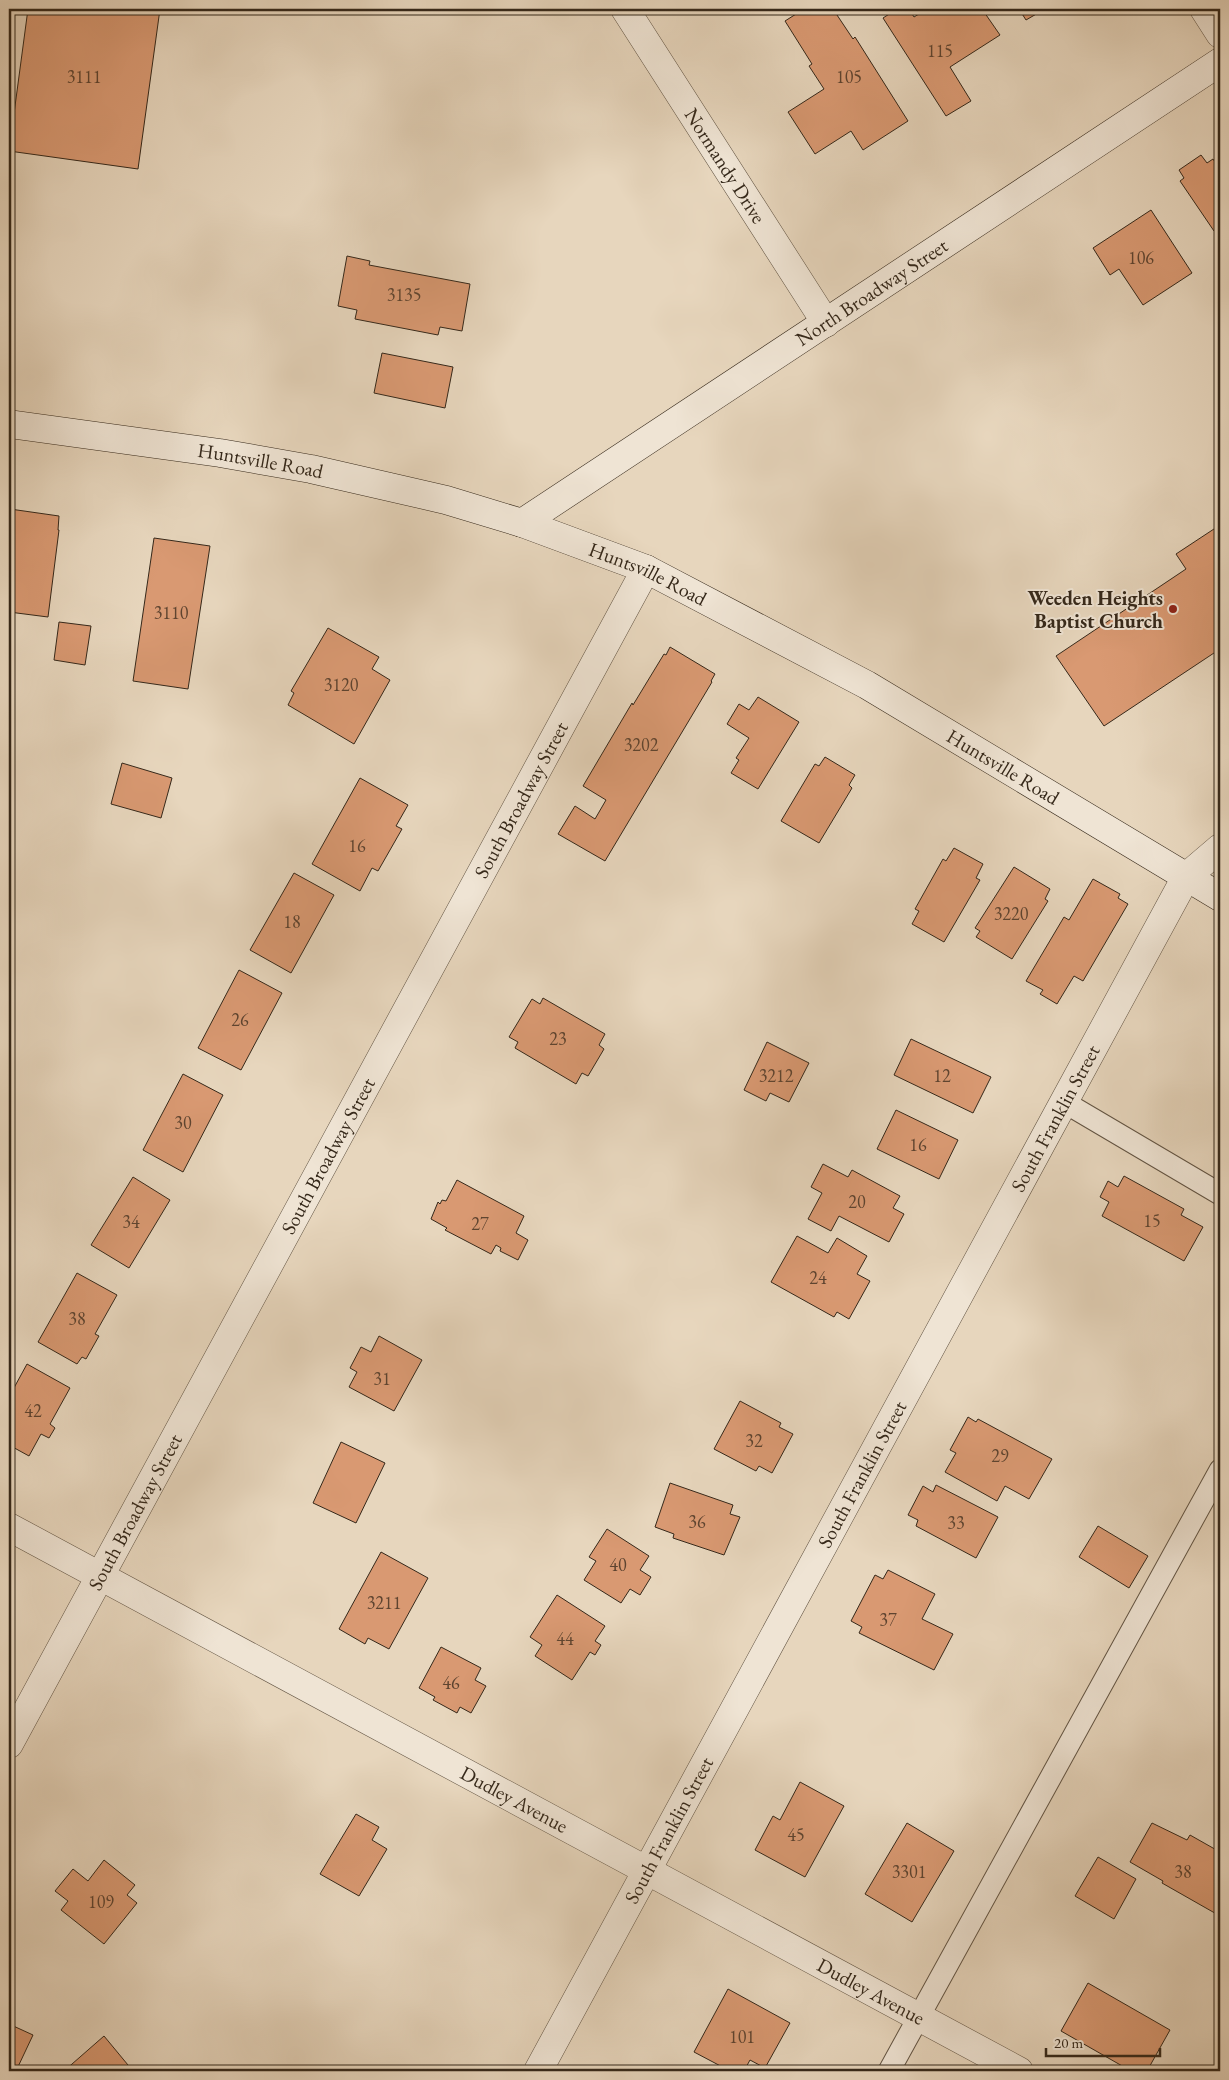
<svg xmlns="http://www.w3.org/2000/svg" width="1229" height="2080" viewBox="0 0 1229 2080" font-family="'EB Garamond',serif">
<rect width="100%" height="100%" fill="#e7d6bd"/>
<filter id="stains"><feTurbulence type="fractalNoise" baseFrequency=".004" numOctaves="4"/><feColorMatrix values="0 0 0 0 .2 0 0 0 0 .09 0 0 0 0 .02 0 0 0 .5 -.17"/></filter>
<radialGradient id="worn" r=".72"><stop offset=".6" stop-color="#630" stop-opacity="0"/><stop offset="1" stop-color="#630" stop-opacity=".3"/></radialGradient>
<path fill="#d99972" stroke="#35281a" d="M28,9H160L138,169L9,151Z
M804,9H833L853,39L855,37L908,121L863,150L851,131L815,154L788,112L824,89L809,66L812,64L785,21Z
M897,9H909L914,17L927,9H982L1000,35L950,67L971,101L946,116L883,18Z
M1019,9H1045L1026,20Z
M1201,155L1207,163L1213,159L1220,170V227L1214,231L1180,181L1184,178L1179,170Z
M1151,210L1192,273L1143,305L1119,269L1110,275L1093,248Z
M347,256L370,261L369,265L470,284L462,331L440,327L438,335L355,319L357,310L338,306Z
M382,353L453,367L445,408L374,393Z
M9,504H11L10,509L59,516L58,530H59L48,617L9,612Z
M1220,525V649L1104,726L1056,656L1186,569L1176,554Z
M154,538L210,546L188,689L133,681Z
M59,622L91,626L85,665L54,660Z
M328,628L379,657L372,669L390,680L354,744L288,705L294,693L291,691Z
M670,647L715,674L711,681L712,682L605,861L558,834L575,806L595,819L606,800L583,786L632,703L633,705L664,654L666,655Z
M758,697L799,722L758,789L731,773L739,760L736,758L749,738L727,724L739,704L749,710Z
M825,757L855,775L849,785L852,788L819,843L781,821L815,764L819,766Z
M122,763L172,778L161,818L111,804Z
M360,778L408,805L396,826L402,829L378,871L372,868L360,891L312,864Z
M954,848L983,864L976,878L980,880L944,942L912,924L919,911L915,909L943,859L946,861Z
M1014,867L1050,889L1045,899L1048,901L1012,959L976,937L980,931L975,928Z
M294,873L334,895L291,973L250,950Z
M1093,879L1120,894L1118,898L1128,904L1083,981L1074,976L1057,1004L1040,994L1043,990L1026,981L1064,917L1069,920Z
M239,970L282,993L241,1070L198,1048Z
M543,998L605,1034L599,1045L604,1049L588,1076L582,1073L576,1084L515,1048L518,1042L509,1037L532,999L540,1004Z
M911,1039L991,1077L973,1113L894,1075Z
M767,1042L809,1063L789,1102L770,1093L766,1101L744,1090Z
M183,1074L223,1095L183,1172L143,1150Z
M896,1110L958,1140L939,1179L877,1149Z
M823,1164L848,1177L852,1170L900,1196L893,1208L904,1214L889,1242L839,1216L831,1231L808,1219L822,1193L811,1187Z
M1124,1176L1184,1209L1181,1215L1203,1227L1184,1261L1102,1216L1109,1202L1100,1197L1108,1181L1118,1187Z
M133,1177L170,1200L129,1268L91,1245Z
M457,1180L524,1216L516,1233L528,1240L518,1260L500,1251L501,1248L496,1245L491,1254L445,1230L447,1228L431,1219L438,1202L440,1204L442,1200L446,1201Z
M797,1236L828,1253L837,1238L867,1256L857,1274L870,1281L849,1319L837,1312L834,1317L771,1282Z
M77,1273L117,1295L95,1334L99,1336L86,1359L82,1357L77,1364L38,1342Z
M379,1336L422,1360L394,1411L349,1387L357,1372L350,1368L361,1347L371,1352Z
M27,1364L70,1388L50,1424L55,1428L49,1438L41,1434L29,1456L9,1445V1397Z
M740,1401L781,1423L779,1427L793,1434L772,1473L759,1466L756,1471L714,1449Z
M968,1417L976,1422L978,1419L1052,1459L1029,1499L1005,1486L997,1501L945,1472L956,1453L950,1450Z
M341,1442L385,1463L356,1523L313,1503Z
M670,1483L733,1505L730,1514L740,1517L724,1555L673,1538L674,1534L655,1527Z
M936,1485L998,1517L976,1558L916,1526L918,1520L908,1515L923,1486L933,1492Z
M1098,1526L1148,1556L1129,1588L1079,1557Z
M607,1529L649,1556L640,1570L651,1577L640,1595L630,1589L621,1603L584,1580L596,1561L589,1557Z
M381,1552L428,1578L389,1649L368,1638L365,1644L339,1629Z
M888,1570L935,1594L922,1619L953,1634L934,1670L859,1633L862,1627L851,1621L875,1575L883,1579Z
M557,1595L605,1626L595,1641L601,1645L595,1655L590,1652L572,1680L535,1656L542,1645L530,1637Z
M441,1647L481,1668L475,1680L486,1686L471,1713L460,1707L457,1713L433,1700L435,1697L419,1688Z
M800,1782L844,1806L805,1877L755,1850L773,1816L780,1820Z
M356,1814L379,1827L372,1840L387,1849L359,1896L320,1874Z
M907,1823L954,1851L912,1922L865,1894Z
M1152,1823L1187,1840L1190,1835L1220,1852V1916L1162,1883L1163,1881L1130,1862Z
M1098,1857L1136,1879L1114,1919L1075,1896Z
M104,1860L135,1885L127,1895L137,1903L104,1944L61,1910L68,1901L55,1891L73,1869L88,1881Z
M1088,1983L1170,2030L1147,2071H1131L1061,2031Z
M728,1989L790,2023L765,2068L750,2060L744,2071H730L694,2052Z
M9,2024L33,2035L16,2071H9Z
M104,2036L128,2065L121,2071H64Z"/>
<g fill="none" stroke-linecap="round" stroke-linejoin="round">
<defs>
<path id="lane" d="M1064,1102L1220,1194
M889,2071L1220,1470"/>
<g id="street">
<path id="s1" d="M625,9L826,323"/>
<path d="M1204,9L1220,34"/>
<path id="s2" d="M9,1527L1019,2071"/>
<path id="s3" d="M9,1744L646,569"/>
<path id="s4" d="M538,2071L1186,877L1220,848"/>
</g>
<g id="secondary">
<path id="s5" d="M9,424L220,453L311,469L446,500L522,523L646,569L867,685L1220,897"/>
<path id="s6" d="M522,523L1220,62"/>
</g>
</defs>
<use href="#lane" stroke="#625443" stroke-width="23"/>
<use href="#street" stroke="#625443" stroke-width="29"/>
<use href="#secondary" stroke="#35281a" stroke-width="29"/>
<use href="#lane" stroke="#efe4d4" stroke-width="21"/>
<use href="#street" stroke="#efe4d4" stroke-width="28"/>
<use href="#secondary" stroke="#efe4d4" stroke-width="28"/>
</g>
<circle fill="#8f2418" stroke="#efe4d4" stroke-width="2" cx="1173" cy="609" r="5"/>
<g text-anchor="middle" stroke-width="4" stroke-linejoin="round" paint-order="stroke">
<g font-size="18" fill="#5e4430">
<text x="940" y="57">115</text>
<text x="84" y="83">3111</text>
<text x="849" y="83">105</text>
<text x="1141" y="264">106</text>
<text x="404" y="301">3135</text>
<text x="171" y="619">3110</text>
<text x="341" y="691">3120</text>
<text x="641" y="751">3202</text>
<text x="357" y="852">16</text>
<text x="1011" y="920">3220</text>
<text x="292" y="928">18</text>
<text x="240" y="1026">26</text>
<text x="558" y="1045">23</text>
<text x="776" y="1082">3212</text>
<text x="942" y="1082">12</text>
<text x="183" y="1129">30</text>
<text x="918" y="1151">16</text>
<text x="857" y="1208">20</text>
<text x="1152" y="1227">15</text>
<text x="131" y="1228">34</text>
<text x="480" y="1230">27</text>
<text x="818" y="1284">24</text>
<text x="77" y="1325">38</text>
<text x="382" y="1385">31</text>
<text x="33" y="1417">42</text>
<text x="754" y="1447">32</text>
<text x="1000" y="1462">29</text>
<text x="697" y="1528">36</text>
<text x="956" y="1529">33</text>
<text x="618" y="1571">40</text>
<text x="384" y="1609">3211</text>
<text x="888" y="1626">37</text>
<text x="565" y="1645">44</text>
<text x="451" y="1689">46</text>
<text x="796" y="1841">45</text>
<text x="909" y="1878">3301</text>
<text x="1183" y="1878">38</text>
<text x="101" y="1908">109</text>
<text x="742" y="2043">101</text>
</g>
<g font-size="20" fill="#35281a" stroke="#efe4d4">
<text dy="7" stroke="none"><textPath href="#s1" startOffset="186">Normandy Drive</textPath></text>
<text dy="7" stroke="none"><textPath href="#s6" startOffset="419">North Broadway Street</textPath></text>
<text dy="7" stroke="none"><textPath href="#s5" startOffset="254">Huntsville Road</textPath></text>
<text dy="7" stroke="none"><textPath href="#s5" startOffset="659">Huntsville Road</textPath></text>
<text dy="7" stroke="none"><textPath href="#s5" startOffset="1064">Huntsville Road</textPath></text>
<text dy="7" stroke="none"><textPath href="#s3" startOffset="1074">South Broadway Street</textPath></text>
<text dy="7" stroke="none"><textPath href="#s4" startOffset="1084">South Franklin Street</textPath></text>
<text dy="7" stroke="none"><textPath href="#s3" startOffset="669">South Broadway Street</textPath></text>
<text dy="7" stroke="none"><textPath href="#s4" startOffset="679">South Franklin Street</textPath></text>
<text dy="7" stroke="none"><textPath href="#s3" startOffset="264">South Broadway Street</textPath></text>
<text dy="7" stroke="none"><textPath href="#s2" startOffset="574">Dudley Avenue</textPath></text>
<text dy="7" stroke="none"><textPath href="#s4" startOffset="274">South Franklin Street</textPath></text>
<text dy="7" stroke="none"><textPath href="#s2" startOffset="979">Dudley Avenue</textPath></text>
</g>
<g font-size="20" font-weight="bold" fill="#35281a" stroke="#efe4d4" text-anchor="end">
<text x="1163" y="605">Weeden Heights<tspan x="1163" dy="23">Baptist Church</tspan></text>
</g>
</g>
<rect width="1229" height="2080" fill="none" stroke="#e7d6bd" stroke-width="30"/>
<rect x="10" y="10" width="1209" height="2060" fill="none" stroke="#35281a" stroke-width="2.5"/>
<rect x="15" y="15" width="1199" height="2050" fill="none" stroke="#35281a"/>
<path d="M1046 2048v8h114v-8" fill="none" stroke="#35281a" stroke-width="2.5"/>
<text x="1054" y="2048" font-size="15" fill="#35281a" stroke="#efe4d4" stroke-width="4" paint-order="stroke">20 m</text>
<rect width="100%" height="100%" filter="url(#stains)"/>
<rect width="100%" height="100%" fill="url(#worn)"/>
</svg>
